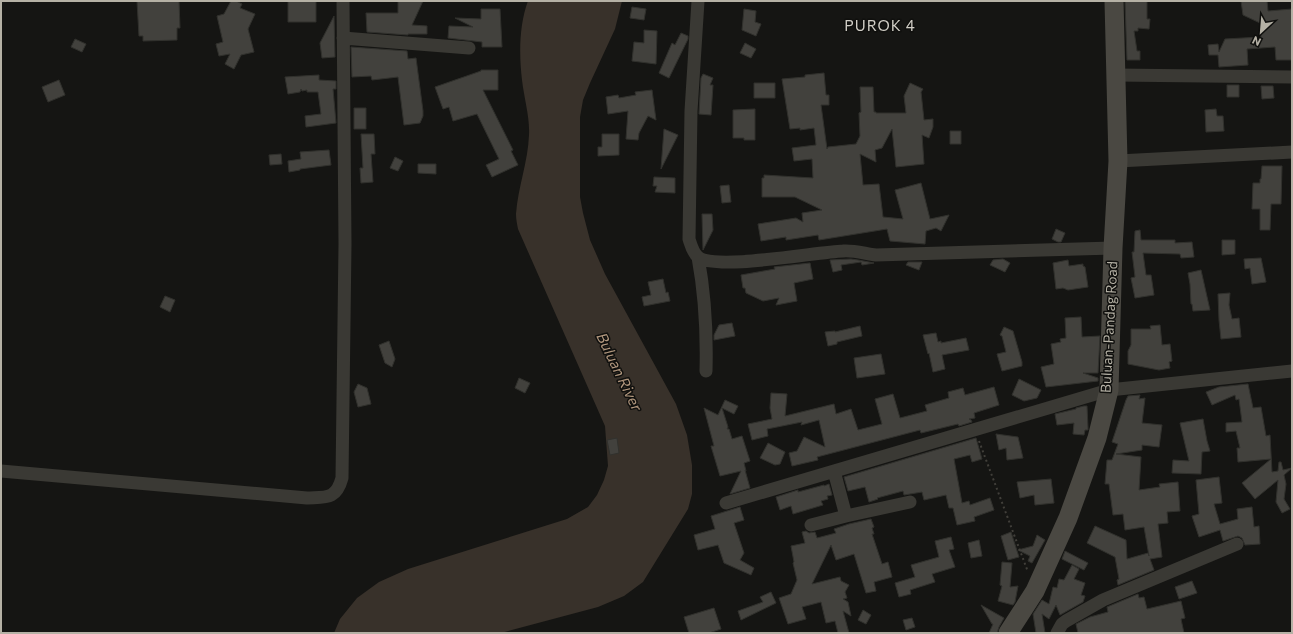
<svg xmlns="http://www.w3.org/2000/svg" width="1293" height="634" viewBox="0 0 1293 634" font-family="Commissioner,sans-serif">
<rect width="100%" height="100%" fill="#151513"/>
<path fill="#38312a" d="M528,1H622L615,29L590,83L583,100L580,117V197L583,213L590,240L605,274L676,404L687,435L692,465V494L688,509L643,582L624,596L598,607L501,633H334L340,619L357,598L379,582L408,569L567,519L588,507L597,495L604,480L608,466L605,426L518,229C517,224 516,219 516,214C518,187 528,162 529,135C530,117 524,98 522,80C519,55 519,25 528,1Z"/>
<path fill="#42413d" stroke="#31312d" d="M137,1H179L180,28H177V40L143,41V36H139Z
M231,1H236L242,4L240,8L255,14L248,29L254,52L241,55L234,69L225,64L230,54L219,56L216,44L223,42L217,16L224,14Z
M288,1H316V22H288Z
M398,1H423L412,25L427,26V34H408V35L367,32L366,13H398Z
M1125,1H1147V19H1150L1149,29L1138,28V31H1134L1137,51H1140V60H1127Z
M1241,1H1267L1268,11L1292,9V60H1276L1275,47L1247,49L1248,65L1219,67L1218,55H1209L1208,45L1218,44L1219,52L1225,39L1261,37L1260,23L1243,15Z
M632,7L646,9L644,20L630,18Z
M481,9H500L502,47H482V42L448,38L449,26L473,27L455,18L481,19Z
M744,9L756,11L755,22L761,24L756,36L742,30Z
M334,16L335,57L322,58L320,43Z
M644,30L657,31L656,64L632,61L634,42L644,43Z
M681,33L688,36V39L669,78L659,73L672,43L675,45Z
M75,39L86,44L82,52L71,47Z
M745,43L756,49L751,58L740,53Z
M351,47L407,51L408,59L416,58L423,111V116L420,123L404,125L398,77L372,80L371,76L352,77Z
M481,70H498V90H483L513,150L511,151L518,165L492,177L486,165L499,159L477,114L453,121L449,107L443,109L435,87L481,71Z
M824,73L826,95H829V105H821L827,149L828,147L856,144L860,136L859,113L861,112L860,87H873L874,112H876V113H906L904,96L910,83L923,89L921,92L924,120L933,119V127L929,138L922,135L924,164L896,167L892,129L882,148L875,150L876,162L860,154L863,185L879,184L883,217L903,219L895,190L921,183L930,219L949,215L941,231L936,228L926,231L925,244L890,241L887,229L819,240L818,235L786,240V237L761,241L758,224L796,218L803,222L802,213L822,210L795,197H762V178H764V175L813,178L812,159L794,161L792,148L816,145L814,128L800,130V128L790,129L782,79L805,77V75Z
M703,74L713,78L710,85H713L711,115L699,114L701,78Z
M319,75V80L336,81V89H333L336,123L306,127L305,116L321,114L318,92H307V90L302,91L301,89L300,92L288,94L285,77Z
M59,80L65,95L48,102L42,87Z
M754,83H775V98H754Z
M1227,85H1239V97H1227Z
M1261,86H1273L1274,98L1262,99Z
M652,90L656,120L648,116L639,133L638,140L626,139L628,111L608,114L606,97L618,95L619,98L636,95L635,92Z
M354,108H366V129H354Z
M755,109V140H744V138H733V110Z
M1216,109L1217,116H1223L1224,131L1206,132L1205,110Z
M664,129L678,135L661,169Z
M950,131H961V144H950Z
M361,134H374L375,154H371L373,182L361,183L360,168H363Z
M602,134H619V155L598,156V147H602Z
M329,150L331,165L300,169V170L289,172L288,161L301,159L300,152Z
M281,154L282,164L270,165L269,155Z
M395,157L403,161L398,171L390,168Z
M418,164H436V174L418,173Z
M1262,166H1282L1281,204H1271L1270,230H1260V209H1252L1253,183H1260V179H1261Z
M654,177L675,178V193L655,192L657,186H653Z
M729,185L731,202L722,203L720,186Z
M702,214H712L713,230L703,250Z
M1056,229L1065,233L1061,242H1058L1052,239Z
M1140,230L1141,240H1175V243L1192,242L1194,257L1181,258L1180,254L1143,253L1146,275H1151L1154,295L1135,298L1131,278L1135,277L1132,252H1134L1135,231Z
M1222,240H1235V254L1222,255Z
M1261,258L1266,282L1252,284L1250,268L1245,269L1244,259Z
M851,259L858,260L874,263L862,265L861,262L841,265L842,270L833,272L830,260Z
M1003,259L1010,263L1005,272L990,265L993,260Z
M1068,260L1069,266L1083,264V266L1085,267L1088,287L1068,290L1063,288L1056,289L1053,263Z
M908,262H922L919,270L906,265Z
M810,263L813,279L794,283L797,301L776,305L779,298L763,301L746,293L745,288H743L741,275L775,269L774,267Z
M1201,270L1210,310L1193,311L1192,304H1191L1190,284L1188,273Z
M663,279L666,293L668,292L670,301L644,306L642,297L651,295L648,282Z
M1230,293L1229,305L1232,319L1239,318L1241,337L1221,339L1219,320L1218,294Z
M165,296L175,300L170,312L160,307Z
M1081,317L1082,337L1100,336L1098,373H1083L1098,378V381L1046,387L1041,367L1054,364L1051,344L1061,342L1060,339L1066,338L1065,318Z
M732,323L735,336L714,340V335L719,325Z
M1160,325L1162,345L1170,344L1172,361L1169,362L1170,368L1159,370L1128,364V351L1131,345V329H1151L1150,326Z
M860,326L862,336L837,342V344L828,346L825,332L835,331V332Z
M1004,327L1013,331L1022,362V366L1002,371L997,354L1006,352L1002,336L1000,335Z
M936,333L938,342L941,341V343L966,338L969,350L942,355L945,369L933,372L929,353L928,354L923,335Z
M389,341L395,359L392,367L385,363L379,345Z
M881,354L885,374L857,378L854,358Z
M519,378L530,383L525,393L515,388Z
M1019,379L1041,390L1037,398L1024,401L1012,395Z
M358,384L367,388L371,404L358,407L354,392Z
M1248,384L1253,408L1261,407L1266,436L1270,435L1272,472L1278,471L1279,462H1281L1283,470L1292,468L1284,475L1286,484L1284,499L1290,509L1282,513L1276,502L1278,480L1255,499L1242,483L1271,459L1238,462L1237,448H1240L1236,431L1226,432V423L1242,422L1239,399L1236,400L1235,395L1212,405L1206,392L1219,387Z
M994,387L999,405L974,413L975,418L969,419L971,420L972,422L959,426L958,424L921,433L920,430L817,457L818,460L792,466L789,453L797,451L804,437L825,447L819,420L801,425L802,422L767,429L768,436L752,440L748,424L772,419L770,408L771,393L787,394L785,416L834,404L836,414L851,409L858,430L882,424L875,399L893,394L900,418L927,411L925,405L949,398L948,392L963,388L965,395Z
M1140,395L1139,399L1145,398L1142,423L1162,425L1159,447L1142,445V450L1116,454L1141,457L1139,490L1160,487L1159,484L1178,482L1180,511L1167,512L1168,523L1158,524L1162,557L1150,559L1154,570L1118,585L1117,580L1119,579L1115,557L1087,543L1095,526L1126,540L1127,559L1148,553L1149,556L1144,527L1125,530L1123,514L1113,515L1109,484H1105L1107,460H1112L1118,444L1112,442L1126,400L1128,396Z
M725,400L738,406L734,414L722,408L728,427L727,429H729L732,439L742,436L750,461L744,463L746,471L745,470L750,488L730,494L741,471L720,476L711,446H714L704,408L718,415Z
M1084,406H1087L1088,428V430H1085L1084,435L1073,434L1074,423L1057,425L1055,414L1076,409V408Z
M1203,419L1207,441L1210,451L1202,452L1201,474L1172,473L1173,460L1189,461L1180,423Z
M996,434L1018,437L1023,458L1007,460L1006,448L999,450Z
M617,438L619,453L610,455L607,440Z
M976,438L982,459L972,462L970,455L954,459L962,503L969,501L970,505L990,498L994,510L974,517L975,521L957,525L953,508H949L946,495L924,500L922,492L904,495L903,491L877,498L878,499L869,502L865,487L848,491L844,477Z
M768,443L785,452L780,464L775,465L760,458Z
M1219,477L1222,503L1214,504L1220,524L1238,519L1237,509L1252,507L1254,527L1259,526L1260,544L1245,545L1242,538L1238,536L1223,541L1220,530L1199,537L1192,516L1199,514L1196,480Z
M1051,479L1054,503L1035,505L1034,495L1020,498L1017,482Z
M829,484L832,495L827,496L828,499L821,501L823,505L793,514L791,506L780,510L776,497L798,490V492L824,485V486Z
M740,507L744,520L734,523L744,553L740,560L754,568L751,575L724,563L718,545L698,550L694,535L715,529L711,516Z
M871,519L874,527L872,528L874,534H872L882,564L888,562L892,577L874,582L876,591L866,593L854,554L836,560L831,545L812,584L840,577L841,581L849,585L845,592L847,598L843,599L848,602L851,616L843,611L849,633H838L835,621L826,623L821,602L802,607L806,619L788,624L779,598L791,594L797,580L793,563L794,562L791,546L805,543L802,532L806,531L809,533L815,532L817,538L836,533L834,529L849,524Z
M1011,532L1019,557L1008,560L1001,536Z
M1037,535L1045,540L1032,563L1028,561L1030,556L1018,550L1033,546Z
M951,537L954,549L949,550L955,567L932,574L935,582L910,590L911,594L899,597L895,583L915,577L911,565L939,557L935,541Z
M979,540L982,556L971,558L968,543Z
M1065,551L1088,563L1084,570L1062,559Z
M1002,562L1012,563L1010,587L1018,586L1015,602L1013,605L998,601L1002,586L1000,585Z
M1072,565L1079,569L1074,579L1085,583L1081,595L1085,596L1083,602L1060,615L1056,605L1049,619L1042,614L1045,633H1036L1033,614L1042,600L1049,604L1053,587L1057,588L1059,579L1064,580Z
M1192,581L1197,593L1179,599L1175,587Z
M771,592L776,603L741,620L738,611L763,602L760,597Z
M1138,594L1139,598L1144,597L1147,609L1181,601L1185,618L1181,619L1184,633H1078L1076,624L1090,617L1108,612L1107,607Z
M981,605L1004,618L999,627L997,633H989L993,624H992Z
M714,608L721,629L709,633H689L684,617Z
M863,610L871,615L866,624L858,620Z
M912,618L915,627L906,630L903,620Z"/>
<g fill="none" stroke-linecap="round" stroke-linejoin="round">
<path stroke="#413f3a" stroke-width="2" stroke-dasharray="2 3" stroke-linecap="butt" d="M979,441L1028,572"/>
<path stroke="#3a3934" stroke-width="13" d="M698,1L691,111L689,239C691,245 693,253 698,257C716,271 816,252 843,251C854,250 866,254 876,255L1113,248
M343,38L469,48
M1115,75L1292,77
M1118,161L1292,152
M698,257C705,295 707,333 706,371
M1,471L307,498C326,497 336,500 342,478L345,244L343,1
M834,471L846,516
M726,503L1109,390L1292,371
M811,525L846,516L910,502
M1057,633L1062,624L1066,621L1103,600L1237,544"/>
<path stroke="#4a4842" stroke-width="19" d="M1008,633L1035,591L1068,518L1097,438L1109,390L1113,248L1118,161L1114,1"/>
</g>
<g text-anchor="middle" stroke-width="3" stroke-linejoin="round" paint-order="stroke">
<g font-size="14" fill="#b5b1a5" stroke="#10100e">
<text transform="translate(1109 327) rotate(-87)" y="5">Buluan-Pandag Road</text>
</g>
<g font-size="15" letter-spacing="1" fill="#d1cec6" stroke="#10100e">
<text x="880" y="31">PUROK 4</text>
</g>
<g font-size="15" font-style="italic" fill="#b0967d" stroke="#10100e">
<text transform="translate(619 372) rotate(64)" y="5">Buluan River</text>
</g>
</g>
<rect width="1293" height="634" fill="none" stroke="#b5b1a5" stroke-width="4"/>
<g transform="translate(1261 32) rotate(206)" stroke="#10100e" stroke-width="3" paint-order="stroke">
<path d="M0-3L7 15L0 10L-7 15Z" fill="#b5b1a5"/>
<text y="-6" font-size="11" font-weight="bold" text-anchor="middle" fill="#b5b1a5">N</text>
</g>
</svg>
